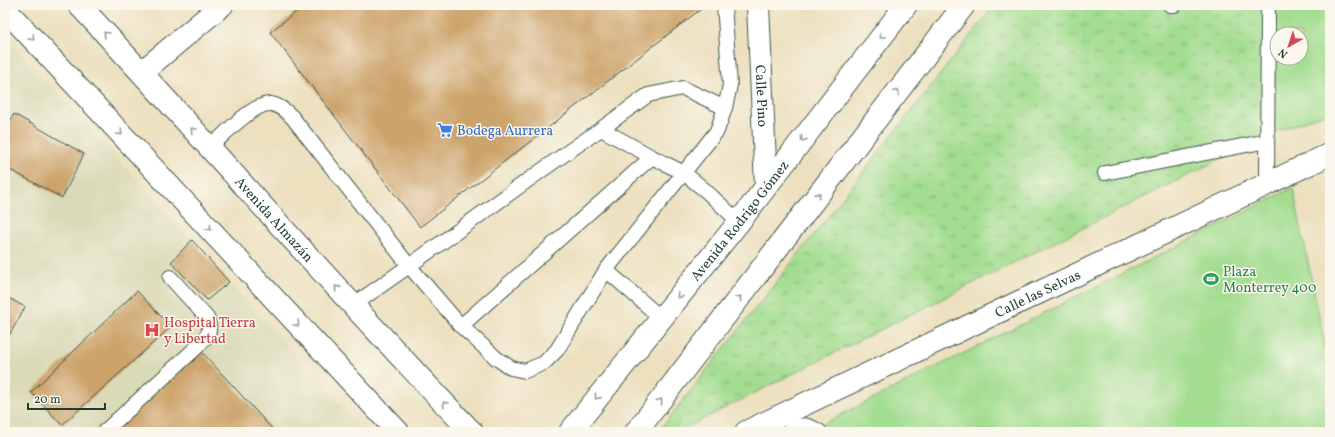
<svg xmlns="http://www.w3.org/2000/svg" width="1335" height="437" viewBox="0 0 1335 437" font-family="Vollkorn,serif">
<defs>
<pattern id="grass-tufts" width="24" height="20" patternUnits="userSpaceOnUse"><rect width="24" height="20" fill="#a3dd90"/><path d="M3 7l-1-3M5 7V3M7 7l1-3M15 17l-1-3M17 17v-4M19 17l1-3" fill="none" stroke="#84b476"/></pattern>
</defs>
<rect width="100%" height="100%" fill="#fbf7ec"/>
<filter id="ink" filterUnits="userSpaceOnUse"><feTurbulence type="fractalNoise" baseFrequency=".025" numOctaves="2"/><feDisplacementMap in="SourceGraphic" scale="8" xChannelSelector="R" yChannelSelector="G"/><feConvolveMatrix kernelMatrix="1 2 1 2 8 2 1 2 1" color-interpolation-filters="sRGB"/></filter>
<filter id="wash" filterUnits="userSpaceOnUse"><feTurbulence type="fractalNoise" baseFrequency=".012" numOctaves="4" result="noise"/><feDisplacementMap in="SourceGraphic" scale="16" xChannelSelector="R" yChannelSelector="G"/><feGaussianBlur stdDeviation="0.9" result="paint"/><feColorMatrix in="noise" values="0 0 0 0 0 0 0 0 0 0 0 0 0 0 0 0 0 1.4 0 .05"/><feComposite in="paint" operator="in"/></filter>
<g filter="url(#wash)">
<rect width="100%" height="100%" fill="#ece0bf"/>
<path fill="#dbdab8" d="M8,41L119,160L365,432H5V404L13,379L5,374V47Z"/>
<path fill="url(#grass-tufts)" stroke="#618d62" d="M995,5H1274V132L677,432H658Z"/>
<path fill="#a3dd90" stroke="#618d62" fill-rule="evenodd" d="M1274,5H1330V112L1274,132ZM1277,34H1301V58H1277Z
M1293,188L1330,371V432H807Z"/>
<g id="blocks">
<path fill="#cca36a" d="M305,5H706L420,227L270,32Z
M14,114L84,154L62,198L5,167V131Z
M192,240L229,282L207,300L171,262Z
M137,291L171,327L62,425L31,392Z
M5,296L25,307L5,343Z
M201,351L275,432H112Z"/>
</g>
</g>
<g filter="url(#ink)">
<use href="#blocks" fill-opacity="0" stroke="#3e5549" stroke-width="1"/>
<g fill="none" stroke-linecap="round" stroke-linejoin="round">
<defs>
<path id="lane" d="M1170,5H1175
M601,129L648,95L683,88L725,108
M209,148C222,137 254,102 271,104C279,105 287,112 292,117L410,267L461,326L496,358L511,368L525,371L544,363L557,350L606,270L717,131L725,108L730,85L724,5
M1105,173L1267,141
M1267,183L1268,5
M606,270L661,318
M353,305C437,248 517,186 601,129L652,157
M461,326L652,157L684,173L706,191L739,222
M104,432L197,347C206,337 213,332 207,318L170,277
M788,432C801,423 806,423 820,432"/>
<g id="street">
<path id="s1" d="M758,5L766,186"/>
<path d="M142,72L222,5"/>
<path id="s2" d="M746,432L1330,154"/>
</g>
<g id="secondary">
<path id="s3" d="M79,5C178,111 274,220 373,327C406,362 438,398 472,432"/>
<path d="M5,9L398,432"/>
<path id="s4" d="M570,432L739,222L906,5"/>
<path d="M636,432L964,5"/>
</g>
</defs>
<use href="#lane" stroke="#3e5549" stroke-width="16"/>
<use href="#street" stroke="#3e5549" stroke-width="24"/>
<use href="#secondary" stroke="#3e5549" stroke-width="24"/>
<use href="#lane" stroke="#fff" stroke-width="14"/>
<use href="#street" stroke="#fff" stroke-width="22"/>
<use href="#secondary" stroke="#fff" stroke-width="22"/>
</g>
<defs><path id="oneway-chevron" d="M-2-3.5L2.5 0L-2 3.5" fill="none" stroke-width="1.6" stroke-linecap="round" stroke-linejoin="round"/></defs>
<g stroke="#8f9e9a">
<use href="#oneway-chevron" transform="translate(106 34) rotate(-133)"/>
<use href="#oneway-chevron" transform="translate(882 36) rotate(128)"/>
<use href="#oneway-chevron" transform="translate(32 38) rotate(47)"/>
<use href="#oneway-chevron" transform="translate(897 92) rotate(-52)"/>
<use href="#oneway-chevron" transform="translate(193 130) rotate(-131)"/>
<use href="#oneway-chevron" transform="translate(120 133) rotate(47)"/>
<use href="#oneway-chevron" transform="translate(803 139) rotate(128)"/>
<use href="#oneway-chevron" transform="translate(818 195) rotate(-52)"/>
<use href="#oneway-chevron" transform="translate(209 228) rotate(47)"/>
<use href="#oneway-chevron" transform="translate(337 288) rotate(-132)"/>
<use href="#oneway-chevron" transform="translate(679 296) rotate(129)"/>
<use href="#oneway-chevron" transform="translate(739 298) rotate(-52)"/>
<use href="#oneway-chevron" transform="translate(297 324) rotate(47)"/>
<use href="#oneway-chevron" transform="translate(597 397) rotate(129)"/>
<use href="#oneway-chevron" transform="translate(660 401) rotate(-52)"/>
<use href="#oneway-chevron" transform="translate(445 404) rotate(-134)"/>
</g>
</g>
<defs>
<symbol id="supermarket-bare" viewBox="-9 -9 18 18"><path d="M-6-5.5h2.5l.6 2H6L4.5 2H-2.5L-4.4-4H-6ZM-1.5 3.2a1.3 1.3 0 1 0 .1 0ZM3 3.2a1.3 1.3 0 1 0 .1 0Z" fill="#3f7fe0" stroke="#fbf7ec" stroke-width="2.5" paint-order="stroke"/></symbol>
<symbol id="stadium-bare" viewBox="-9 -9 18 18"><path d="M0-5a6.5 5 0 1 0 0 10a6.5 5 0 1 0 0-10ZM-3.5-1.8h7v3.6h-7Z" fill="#2e9e5b" stroke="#fbf7ec" stroke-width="2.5" paint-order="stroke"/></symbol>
<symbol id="hospital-bare" viewBox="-9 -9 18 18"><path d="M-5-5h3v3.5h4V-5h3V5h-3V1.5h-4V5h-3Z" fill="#e0444e" stroke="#fbf7ec" stroke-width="2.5" paint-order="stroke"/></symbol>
</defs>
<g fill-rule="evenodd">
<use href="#supermarket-bare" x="434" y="119" width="22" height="22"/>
<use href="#stadium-bare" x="1200" y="268" width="22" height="22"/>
<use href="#hospital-bare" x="141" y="319" width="22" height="22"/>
</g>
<g text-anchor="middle" stroke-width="3" stroke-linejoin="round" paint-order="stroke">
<g font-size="14" fill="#1f3d34" stroke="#fbf7ec">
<text dy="5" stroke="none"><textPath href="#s1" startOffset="91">Calle Pino</textPath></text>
<text dy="5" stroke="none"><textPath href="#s3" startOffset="290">Avenida Almazán</textPath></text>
<text dy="5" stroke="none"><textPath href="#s4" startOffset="271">Avenida Rodrigo Gómez</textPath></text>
<text dy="5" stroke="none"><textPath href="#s2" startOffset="323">Calle las Selvas</textPath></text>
</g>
<g font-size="14" fill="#366cbe" stroke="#fbf7ec" text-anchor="start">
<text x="457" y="135">Bodega Aurrera</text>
</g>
<g font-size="14" fill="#27864d" stroke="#fbf7ec" text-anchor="start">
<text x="1223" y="276">Plaza<tspan x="1223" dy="16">Monterrey 400</tspan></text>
</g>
<g font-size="14" fill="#be3a42" stroke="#fbf7ec" text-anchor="start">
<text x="164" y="327">Hospital Tierra<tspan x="164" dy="16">y Libertad</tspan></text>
</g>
</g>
<rect width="1335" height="437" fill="none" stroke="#fbf7ec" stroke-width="20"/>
<g transform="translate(1289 46) rotate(219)"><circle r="19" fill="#fbf7ec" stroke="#a3ada2"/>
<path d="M0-3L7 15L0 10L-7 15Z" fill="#d1495b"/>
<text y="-6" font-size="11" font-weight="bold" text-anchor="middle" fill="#1f3d34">N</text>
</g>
<path d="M28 403v6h77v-6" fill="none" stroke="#1f3d34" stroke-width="2"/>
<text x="34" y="403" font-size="12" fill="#1f3d34" stroke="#fbf7ec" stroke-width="3" paint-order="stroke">20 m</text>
</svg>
